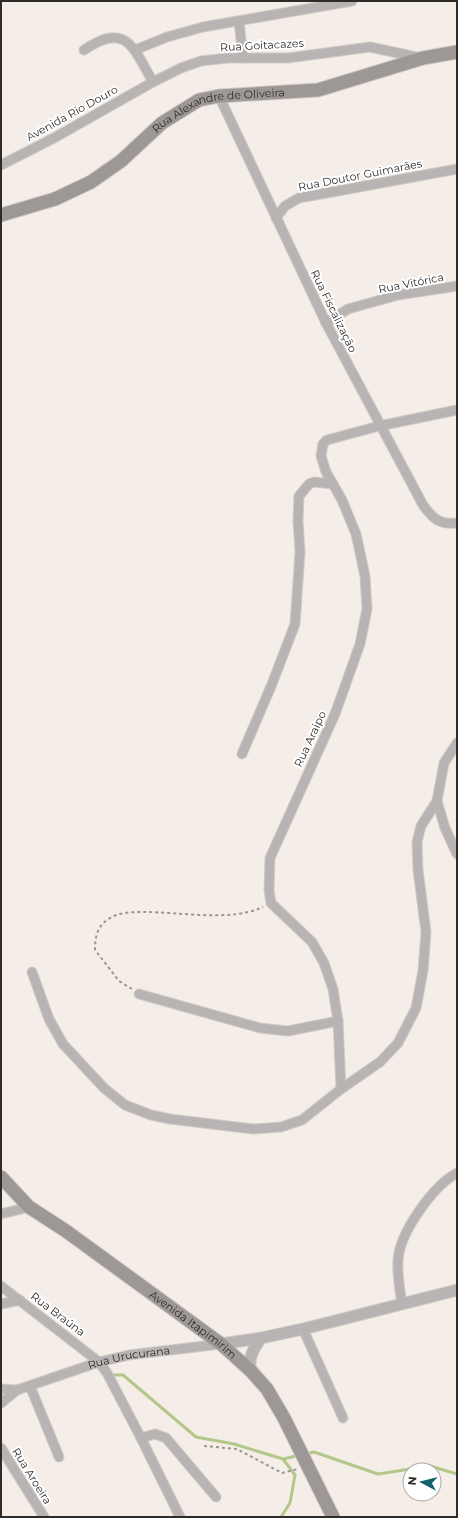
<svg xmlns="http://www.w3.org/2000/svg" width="458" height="1518" viewBox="0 0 458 1518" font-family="Montserrat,sans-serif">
<rect width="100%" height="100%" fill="#f5eee8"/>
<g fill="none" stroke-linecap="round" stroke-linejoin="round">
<path stroke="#b4c78b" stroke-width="3" d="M109,1375H123L196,1437L234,1444L283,1459L296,1456
M310,1453L314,1452L378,1474L430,1466L457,1474
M281,1517L290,1503L295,1475L283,1459"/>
<defs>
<g id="minor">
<path d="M239,21L243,58"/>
<path d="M84,50C126,21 133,47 153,82"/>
<path d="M135,50L167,37L203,27L352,1"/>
<path d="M219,96L326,323L423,505C433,519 440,525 457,523"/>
<path d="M1,165L54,138L153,82L181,68L201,61L228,58H288L370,47L421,58"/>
<path d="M276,218L285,206L299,198L457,169"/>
<path d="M326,323L348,309L398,295L457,286"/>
<path d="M457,743L444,763L437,801L445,828L457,854"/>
<path d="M242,754L272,684L295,624L300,552L298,521L299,496L309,484L314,482L333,484"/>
<path d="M32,972L49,1019L63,1044L104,1088L125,1105L151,1115L170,1119L253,1129L281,1127L302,1120L341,1089L380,1062L398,1043L416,1008L423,971L426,932L418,870L417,842L421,826L437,801"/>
<path d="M139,994L260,1028L288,1031L338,1021"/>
<path d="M341,1089L338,1021L333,989L324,963L312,942L271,903L269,890L270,858L335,714L360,644L367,609L365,576L356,534L342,500L326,472L321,456L323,444L327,440L379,426L457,410"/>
<path d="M1,1214L29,1207"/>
<path d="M1,1286L99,1362L107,1373L141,1438L180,1517"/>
<path d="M1,1304L20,1300"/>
<path d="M402,1304C400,1290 397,1275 398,1261C399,1233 433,1186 457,1173"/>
<path d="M303,1329L343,1418"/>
<path d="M30,1386L59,1457"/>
<path id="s1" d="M1,1389L17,1390L99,1362L129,1355L221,1344"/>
<path d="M1,1403L17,1390"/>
<path d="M141,1438L155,1434L166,1438L216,1497"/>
<path d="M1,1448L44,1517"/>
</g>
<path id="tertiary" d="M221,1344L261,1338L303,1329L457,1290
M251,1371C247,1359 254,1348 261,1338"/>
<g id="secondary">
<path id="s2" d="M1,215L55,199L91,182L121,161L162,123L199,100L219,96L318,90L423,58L457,52"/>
<path id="s3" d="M1,1177L29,1207L66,1231L221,1344L251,1371L267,1389L284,1418L333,1517"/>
</g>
</defs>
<use href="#minor" stroke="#d1cbc6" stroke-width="11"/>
<use href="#tertiary" stroke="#d1cbc6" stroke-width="13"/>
<use href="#secondary" stroke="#d1cbc6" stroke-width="15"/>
<path stroke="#9a9691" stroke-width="2" stroke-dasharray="3 3" stroke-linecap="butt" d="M132,989L119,981L95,950C95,935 98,924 112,917C120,912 135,912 145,912C179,912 232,922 263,907
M204,1446L237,1449L282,1473L298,1469"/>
<use href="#minor" stroke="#b8b4b3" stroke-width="9"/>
<use href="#tertiary" stroke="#b8b4b3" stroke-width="11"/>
<use href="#secondary" stroke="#9d9796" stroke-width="13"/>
</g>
<g text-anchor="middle" stroke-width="4" stroke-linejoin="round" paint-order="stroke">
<g font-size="11" fill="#2e2c29" stroke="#fff">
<text transform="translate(262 45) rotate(-3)" y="4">Rua Goitacazes</text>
<text transform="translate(72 113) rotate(-29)" y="4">Avenida Rio Douro</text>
<text dy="4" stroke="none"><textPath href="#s2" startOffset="248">Rua Alexandre de Oliveira</textPath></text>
<text transform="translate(360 175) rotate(-11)" y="4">Rua Doutor Guimarães</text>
<text transform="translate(411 283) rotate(-11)" y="4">Rua Vitórica</text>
<text transform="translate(334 311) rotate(64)" y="4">Rua Fiscalização</text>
<text transform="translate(310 739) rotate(-65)" y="4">Rua Araipo</text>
<text transform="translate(58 1314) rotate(37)" y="4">Rua Braúna</text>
<text dy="4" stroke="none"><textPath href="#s3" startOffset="243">Avenida Itapimirim</textPath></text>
<text dy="4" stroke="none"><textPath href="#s1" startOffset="133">Rua Urucurana</textPath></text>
<text transform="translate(32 1476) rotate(58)" y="4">Rua Aroeira</text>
</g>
</g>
<rect width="458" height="1518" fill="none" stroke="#2e2c29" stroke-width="4"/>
<g transform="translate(422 1482) rotate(277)"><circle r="19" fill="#ffffff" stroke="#ababa9"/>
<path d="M0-3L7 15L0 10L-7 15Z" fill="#12606a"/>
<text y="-6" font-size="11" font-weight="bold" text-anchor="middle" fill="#2e2c29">N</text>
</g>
</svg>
